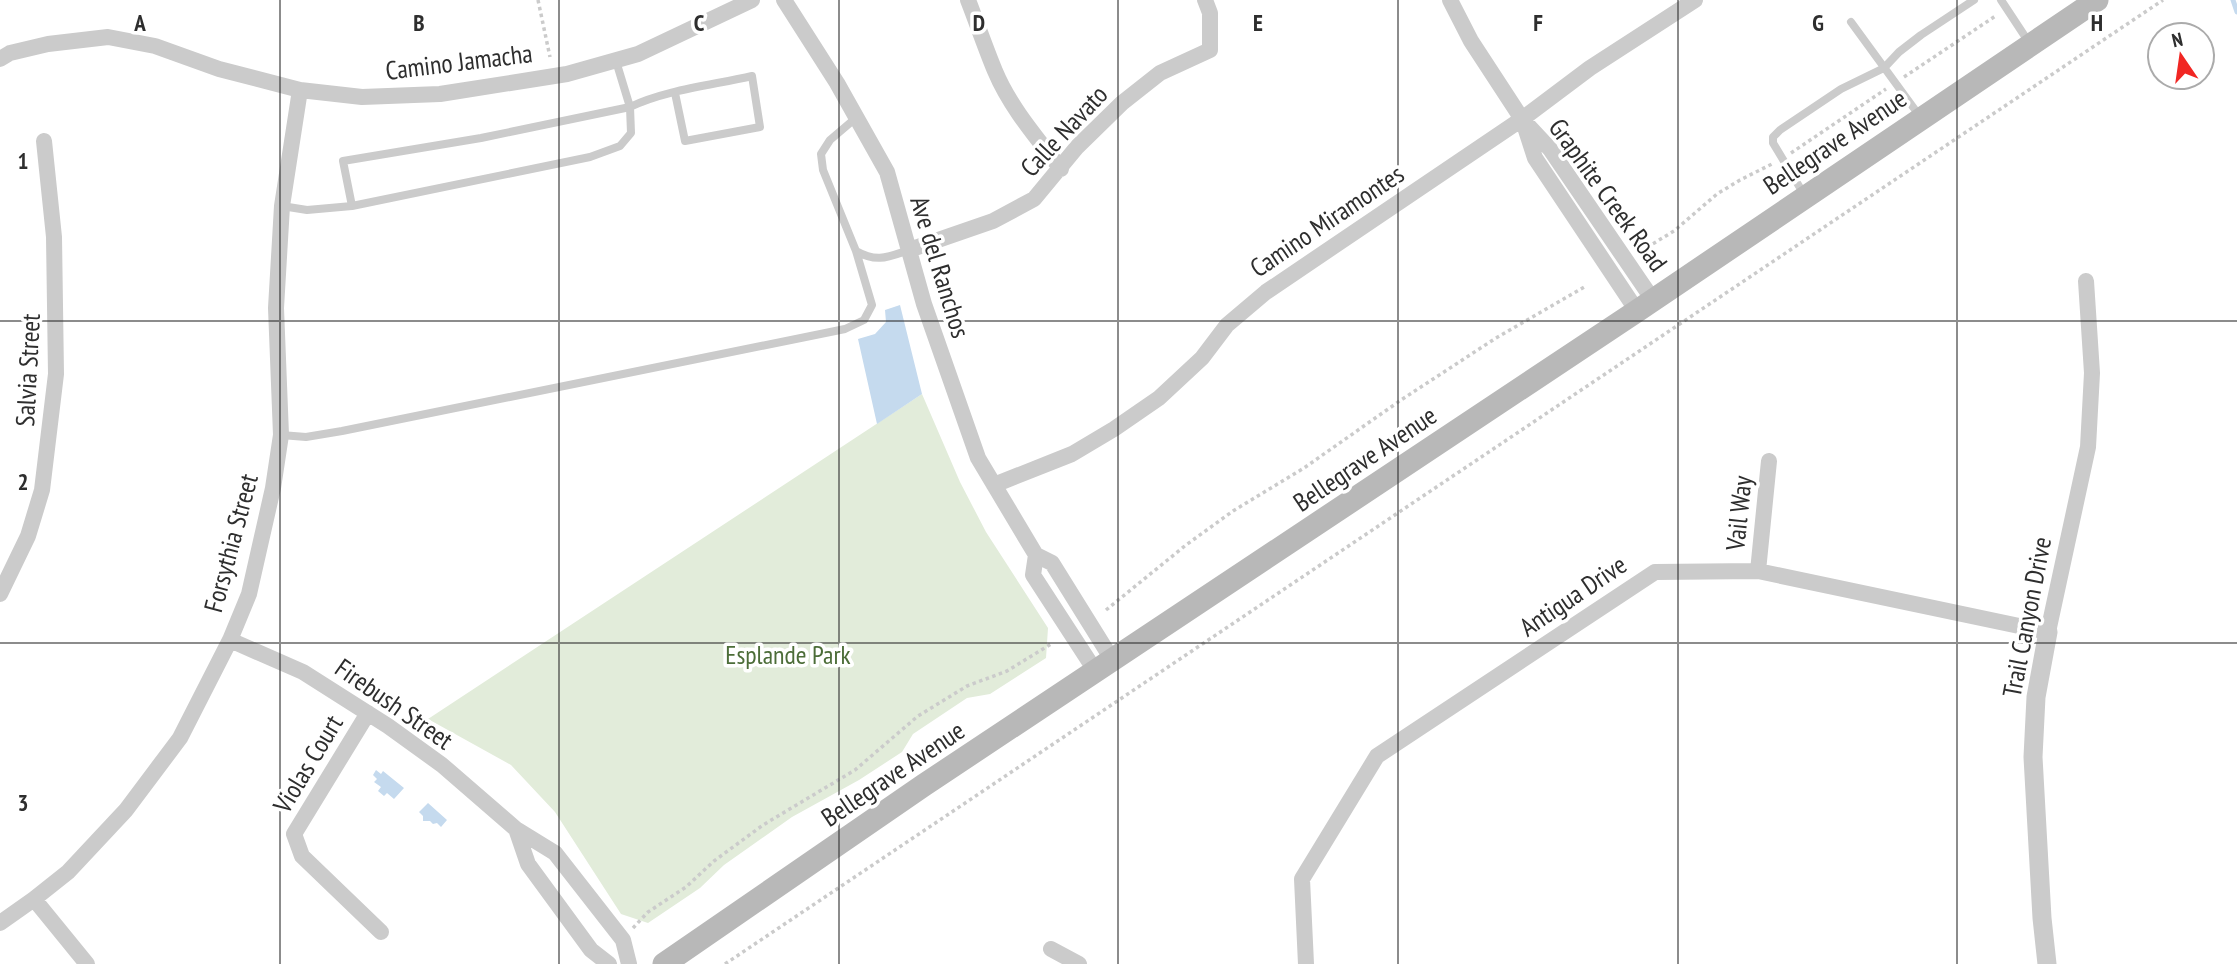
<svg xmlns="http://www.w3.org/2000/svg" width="2237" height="964" viewBox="0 0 2237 964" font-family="'PT Sans Narrow',sans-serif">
<rect width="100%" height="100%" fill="#fff"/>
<path fill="#e2ecda" d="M922,394L960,482L986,532L1048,628L1046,658L990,694L967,698L913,734L902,752L859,780L792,817L724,865L700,888L648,923L621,914L555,812L511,765L428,719Z"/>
<path fill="#c5daee" d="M900,305L922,394L877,424L858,339L875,334L886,322L885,310Z
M376,770L381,774L383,771L404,788L394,799L387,793L384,796L378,791L381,787L374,782L377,779L373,775Z
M428,803L447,820L441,827L437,823L433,824L430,821H423V816L419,812Z"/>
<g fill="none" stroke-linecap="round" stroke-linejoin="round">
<path stroke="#c5daee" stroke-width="5" d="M2233,0L2237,12"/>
<path stroke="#cbcbcb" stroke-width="3.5" stroke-dasharray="3.5 3.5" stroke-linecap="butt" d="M538,0L550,57
M1904,77L1997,15
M1791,153L1886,89
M1641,251L1674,231L1717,194L1740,180L1772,164
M1106,610L1186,545L1233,511L1304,468L1401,400L1496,338L1586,286
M633,928L648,912L686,887L714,861L763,825L855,770L918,716L967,686L1007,671L1051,644
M725,964L2163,0"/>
<path stroke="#cbcbcb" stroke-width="8" d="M2001,0L2030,44
M1851,22L1921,118
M857,117L830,140L821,154L823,170L856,251C877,263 888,257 909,250
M1805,196L1773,143V137L1780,130L1841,89L1884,68L1899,52L1921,35L1974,0
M282,206L307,210L352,206L590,157L620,146L631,133L630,107L616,61
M352,206L343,161L481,138L630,107C665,90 713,85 752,76L760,127L685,141L675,93
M281,435L306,437L342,431L845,329L864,320L872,305L856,251"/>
<path stroke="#cbcbcb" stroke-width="16" d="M784,0L837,83L887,172L924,304L978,458L1036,555L1052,563L1113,661
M968,0C977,23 985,47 995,71C1010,107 1037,138 1061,169
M1450,0L1471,41L1522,119L1550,149L1653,300
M0,59L10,53L48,44L108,37L155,46L219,69L300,90L362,97L440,94L567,74L638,54L752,0
M1524,124L1535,158L1637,311
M909,250L993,221L1034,199L1077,147L1122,103L1160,73L1210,50V13L1205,0
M994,485L1072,454L1114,429L1159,398L1202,358L1227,325L1266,292L1522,119L1590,68L1695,0
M1036,555L1033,575L1096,672
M1758,571L1769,461
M0,594L28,536L42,490L56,374L54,237L44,141
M230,640L303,672L388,726L442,765L516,829L555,853L623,940L629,964
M368,713L294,834L302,856L381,932
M516,829L528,864L591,950L609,964
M34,899L87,964
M0,923L34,899L68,872L126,810L180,738L230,640L249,594L273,488L281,435L276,308L282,206L300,90
M1051,949L1079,964
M1306,964L1302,879L1377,756L1655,572L1758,571L2048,632L2088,447L2092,373L2086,281"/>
<path stroke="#cbcbcb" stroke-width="19" d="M2047,964L2042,918L2033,757L2036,697L2048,632"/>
<path stroke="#b8b8b8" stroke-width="23" d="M664,964L924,785L1637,311L2097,0"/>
</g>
<path fill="none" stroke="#2e2e2e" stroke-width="2" stroke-opacity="0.55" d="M280,0V964M559,0V964M839,0V964M1118,0V964M1398,0V964M1678,0V964M1957,0V964M0,321H2237M0,643H2237"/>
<g text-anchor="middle" stroke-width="7" stroke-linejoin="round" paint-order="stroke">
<g font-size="26" fill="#2e2e2e" stroke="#fff">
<text transform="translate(459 62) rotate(-7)" y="9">Camino Jamacha</text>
<text transform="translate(1064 131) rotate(-47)" y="9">Calle Navato</text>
<text transform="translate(1835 142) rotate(-34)" y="9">Bellegrave Avenue</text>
<text transform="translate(1608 195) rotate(54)" y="9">Graphite Creek Road</text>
<text transform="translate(1327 221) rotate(-34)" y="9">Camino Miramontes</text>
<text transform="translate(940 267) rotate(73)" y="9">Ave del Ranchos</text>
<text transform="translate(28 370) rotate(-87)" y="9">Salvia Street</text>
<text transform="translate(1365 459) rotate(-34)" y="9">Bellegrave Avenue</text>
<text transform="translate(1739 513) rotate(-84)" y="9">Vail Way</text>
<text transform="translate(231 543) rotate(-75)" y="9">Forsythia Street</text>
<text transform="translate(1573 596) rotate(-34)" y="9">Antigua Drive</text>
<text transform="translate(2027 617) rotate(-79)" y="9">Trail Canyon Drive</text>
<text transform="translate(394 704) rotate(35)" y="9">Firebush Street</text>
<text transform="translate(308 764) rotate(-59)" y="9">Violas Court</text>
<text transform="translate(893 774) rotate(-34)" y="9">Bellegrave Avenue</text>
</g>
<g font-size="26" fill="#4c6d38" stroke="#fff">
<text x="788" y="664">Esplande Park</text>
</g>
</g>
<g font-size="23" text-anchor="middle" font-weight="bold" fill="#2e2e2e" stroke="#fff" stroke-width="7" stroke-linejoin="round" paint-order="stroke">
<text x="140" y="31">A</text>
<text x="419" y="31">B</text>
<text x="699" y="31">C</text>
<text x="979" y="31">D</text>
<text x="1258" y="31">E</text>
<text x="1538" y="31">F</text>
<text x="1818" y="31">G</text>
<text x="2097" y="31">H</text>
<text x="23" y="169">1</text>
<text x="23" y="490">2</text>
<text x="23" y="811">3</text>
</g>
<g transform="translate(2181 56) rotate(347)"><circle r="33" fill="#ffffff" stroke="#ababab" stroke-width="2"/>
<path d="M0-5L12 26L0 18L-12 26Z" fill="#f12623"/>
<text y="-10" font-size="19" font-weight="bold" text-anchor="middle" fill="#2e2e2e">N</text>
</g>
</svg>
